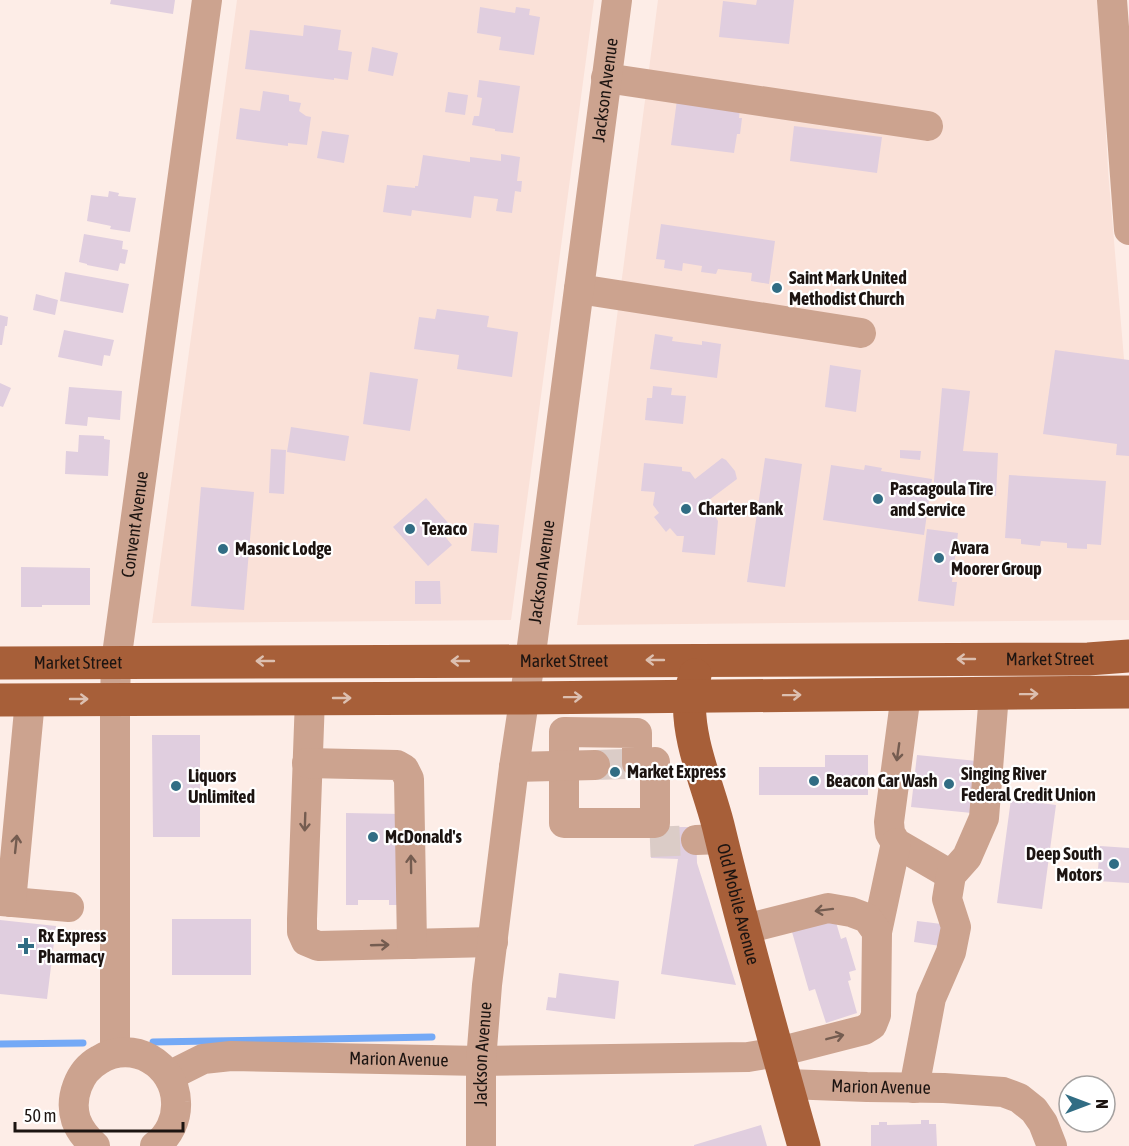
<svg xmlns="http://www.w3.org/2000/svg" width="1129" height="1146" viewBox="0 0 1129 1146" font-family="'Asap Condensed',sans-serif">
<rect width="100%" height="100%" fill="#fdede7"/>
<path fill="#fae1d8" d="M237,0H594L511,620L152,623Z
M658,0H1099L1108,170L1129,418V620L577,625Z"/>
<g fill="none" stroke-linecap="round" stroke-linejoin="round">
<path stroke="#74a9f6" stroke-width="7" d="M153,1042L432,1037
M0,1044L83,1043"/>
</g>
<path fill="#e0cedf" d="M111,0H175L173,14L110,4Z
M757,0H794L789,44L719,37L723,1L756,5Z
M480,7L515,13L516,7L530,9L529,15L540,17L534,55L499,50L501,37L477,33Z
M304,25L341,30L338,50L352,52L348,80L334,78V80L245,69L250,30L303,36Z
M372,47L398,53L393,76L368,71Z
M479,80L520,86L513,133L495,131V129L472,125L474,116H479L482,98L477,97Z
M263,91L289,95V101L301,103L299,111L306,116L311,117L307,145L288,143V146L236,139L240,108L260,111Z
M448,92L468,95L465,115L445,112Z
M678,92L741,100L739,118H742L740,134H737L734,153L671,145Z
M794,126L882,137L877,173L790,161Z
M322,131L349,135L344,163L317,158Z
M501,154L520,157L517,181H522L521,192L515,191L512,213L496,211L498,199L474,196L471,218L412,210L411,216L383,212L387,185L415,188V186H418L423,155L470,162V157L501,161Z
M109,191L119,193L118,196L136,198L130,232L110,229L111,226L87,221L91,195L108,197Z
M661,224L775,241L769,284L751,281L752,273L718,269L716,274L701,272L702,266L683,263L682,271L664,268L665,260L656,259Z
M84,234L123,241L122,249L128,250L125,264L120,263L118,271L87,265V264L79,262Z
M65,272L129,284L123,313L60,301Z
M36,294L58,300L55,315L33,310Z
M437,309L489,316L487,327L518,332L512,377L457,369L459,355L414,349L419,317L435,319Z
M0,315L8,317L7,326H5L2,345H0Z
M64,330L114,340L110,356L104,355L102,366L58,357Z
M655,334L673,337L672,341L702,345V341L721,344L717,378L650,369Z
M1055,350L1129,360V456L1116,455L1117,444L1043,434Z
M830,365L861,370L856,412L825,407Z
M370,372L418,379L410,431L363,424Z
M0,383L11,388L3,407L0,406Z
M653,386L672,388L671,395L686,396L683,424L645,420L647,398H652Z
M69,387L122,391L120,420L88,417L87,426L65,424Z
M942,388L970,391L963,451L998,453L996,496L933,492Z
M291,427L349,436L345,461L287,452Z
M79,435L104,436V439L110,440L108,476L65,474L66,451L78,452Z
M271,449L286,450L284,494L269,493Z
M900,450L921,451L920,460L900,458Z
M722,458L726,460L735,471L737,479L709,500L718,512L714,515L718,521L715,555L682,552L684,536H677L670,528L666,532L654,517L659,513L653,505L655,492L641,491L644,463L682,467V471L690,472L695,479Z
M765,458L802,464L785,587L747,582Z
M831,465L864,470L865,465L882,468L881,471L932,479L924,535L823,520Z
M1009,475L1106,481L1101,545L1087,544V549L1067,548V543L1041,541L1040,546L1021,544V539L1005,538Z
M201,487L254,492L244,610L191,606Z
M426,498L450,525L442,533L452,545L428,566L393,527Z
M474,523L499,525L497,553L471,551Z
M927,529L958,533L952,582H957L954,606L918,601Z
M21,567L90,568V605H42V607H21Z
M415,581H440L441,604H415Z
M152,735H200V837H153Z
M825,755H868V795H759V767H825Z
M917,755L987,762L982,814L911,807Z
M1011,799L1056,805L1042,909L997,903Z
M346,813L401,814V905H389V900H358V905H346Z
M650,827H696L697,863L736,985L661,974L678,859L651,858Z
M1100,846L1129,848V883L1097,881Z
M172,919H251V975H172Z
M835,919L841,939L846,937L856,970L849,972L851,980L848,981L857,1013L826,1023L815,989L809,991L792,932Z
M0,920L56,926L47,999L0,994Z
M917,921L950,925L947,947L914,942Z
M559,973L619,981L615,1019L546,1010L548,997L556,998Z
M921,1120H929V1124H936L937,1146H871V1125H879V1122H887V1125L921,1124Z
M761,1125L767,1146H694V1145Z"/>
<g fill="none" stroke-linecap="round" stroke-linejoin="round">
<path stroke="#dbccc7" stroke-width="30" stroke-dasharray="30 15" stroke-linecap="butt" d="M595,765L625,764
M650,842L696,840"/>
<g stroke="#cca38f" stroke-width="30">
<path d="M1112,0L1129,230"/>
<path d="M606,78L928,126"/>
<path d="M579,289L861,333"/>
<path d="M906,694L889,822L890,833L896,843L951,875"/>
<path d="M310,698L302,919V932L306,941L318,946L493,942"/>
<path d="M307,763L397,765L404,769L409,779L412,944"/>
<path d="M637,763V733L564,732V823H655V762"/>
<path d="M514,767L595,765"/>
<path d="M696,840L721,839"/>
<path d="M0,901L69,907"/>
<path d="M11,902L30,700"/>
<path d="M877,932L896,843"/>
<path id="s1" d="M115,1053V699L116,662L207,0"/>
<path id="s2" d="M169,1076L203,1059L231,1056L481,1061L748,1057L778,1052L864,1030L872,1025L876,1015L877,932L867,918L851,912L828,908L745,929"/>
<path id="s3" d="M787,1084L867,1087L944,1088L1003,1092L1019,1098L1034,1110L1043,1123L1052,1146"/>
<path d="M914,1088L931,998L951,952L956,927L947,899L951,875L967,857L984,818L994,694"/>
<path d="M95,1146C87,1139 80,1131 76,1120C69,1098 79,1071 99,1060C133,1039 175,1064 176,1102C177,1119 169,1136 155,1146"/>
<path id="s4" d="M481,1146V1061L487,985L514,767L530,661L617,0"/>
</g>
<g stroke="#a75f39" stroke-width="33">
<path id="s5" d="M0,663L1088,659L1129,656"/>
<path id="s6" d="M695,675C694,682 690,690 690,697C686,737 708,786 718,825C744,933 774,1040 804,1146"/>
<path d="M0,700L524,698L1129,692"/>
</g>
</g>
<defs><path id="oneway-shaft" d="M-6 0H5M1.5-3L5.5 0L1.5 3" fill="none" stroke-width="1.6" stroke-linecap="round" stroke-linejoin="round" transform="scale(1.5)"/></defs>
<g stroke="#dcbfb0">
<use href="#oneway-shaft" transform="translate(966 659) rotate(180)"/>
<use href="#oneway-shaft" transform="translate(655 660) rotate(180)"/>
<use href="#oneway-shaft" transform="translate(265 661) rotate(180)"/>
<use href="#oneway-shaft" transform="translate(460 661) rotate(180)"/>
<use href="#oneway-shaft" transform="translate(1029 694) rotate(-1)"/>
<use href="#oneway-shaft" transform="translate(792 695) rotate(-1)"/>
<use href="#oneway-shaft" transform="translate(573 697) rotate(-1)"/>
<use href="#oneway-shaft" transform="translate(342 698)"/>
<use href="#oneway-shaft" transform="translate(79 699)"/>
</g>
<g stroke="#745c50">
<use href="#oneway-shaft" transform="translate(898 752) rotate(98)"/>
<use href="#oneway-shaft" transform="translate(305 822) rotate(92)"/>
<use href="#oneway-shaft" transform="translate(16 844) rotate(-84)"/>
<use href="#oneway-shaft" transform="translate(411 864) rotate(-91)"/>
<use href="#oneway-shaft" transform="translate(824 910) rotate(173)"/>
<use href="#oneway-shaft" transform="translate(380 945) rotate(-2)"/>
<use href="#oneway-shaft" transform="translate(835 1037) rotate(-14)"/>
</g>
<g fill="#316d84" stroke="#fff" stroke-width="2">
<circle cx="777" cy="288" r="6"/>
<circle cx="878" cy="499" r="6"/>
<circle cx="686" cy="509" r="6"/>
<circle cx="410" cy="529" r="6"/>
<circle cx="223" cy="549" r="6"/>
<circle cx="939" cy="558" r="6"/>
<circle cx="615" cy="772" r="6"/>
<circle cx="814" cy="781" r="6"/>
<circle cx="949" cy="784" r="6"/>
<circle cx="176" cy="786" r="6"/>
<circle cx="373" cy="837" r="6"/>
<circle cx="1114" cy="864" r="6"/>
<path d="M23 937h6v6h6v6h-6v6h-6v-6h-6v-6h6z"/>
</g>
<g text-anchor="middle" stroke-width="4.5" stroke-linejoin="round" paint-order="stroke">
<g font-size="18" fill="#1c1411" stroke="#fff">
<text dy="6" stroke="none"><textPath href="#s4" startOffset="1064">Jackson Avenue</textPath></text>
<text dy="6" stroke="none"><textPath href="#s1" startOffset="530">Convent Avenue</textPath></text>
<text dy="6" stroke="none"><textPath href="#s4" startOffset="578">Jackson Avenue</textPath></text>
<text dy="6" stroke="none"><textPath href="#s5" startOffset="1050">Market Street</textPath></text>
<text dy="6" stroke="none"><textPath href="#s5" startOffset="564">Market Street</textPath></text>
<text dy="6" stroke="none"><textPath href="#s5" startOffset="78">Market Street</textPath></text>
<text dy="6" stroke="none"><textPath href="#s6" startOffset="236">Old Mobile Avenue</textPath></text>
<text dy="6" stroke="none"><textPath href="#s4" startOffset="92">Jackson Avenue</textPath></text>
<text dy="6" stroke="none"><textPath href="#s2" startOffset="234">Marion Avenue</textPath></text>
<text dy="6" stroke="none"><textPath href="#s3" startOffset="94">Marion Avenue</textPath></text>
</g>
<g font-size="18" font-weight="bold" fill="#1c1411" stroke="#fff" text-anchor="start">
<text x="789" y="284">Saint Mark United<tspan x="789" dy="21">Methodist Church</tspan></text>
<text x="890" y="495">Pascagoula Tire<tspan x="890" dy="21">and Service</tspan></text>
<text x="698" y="515">Charter Bank</text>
<text x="422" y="535">Texaco</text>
<text x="951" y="554">Avara<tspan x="951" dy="21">Moorer Group</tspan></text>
<text x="235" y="555">Masonic Lodge</text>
<text x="627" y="778">Market Express</text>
<text x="961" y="780">Singing River<tspan x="961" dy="21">Federal Credit Union</tspan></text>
<text x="188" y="782">Liquors<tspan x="188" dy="21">Unlimited</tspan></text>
<text x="826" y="787">Beacon Car Wash</text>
<text x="385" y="843">McDonald's</text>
<text x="1102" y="860" text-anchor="end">Deep South<tspan x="1102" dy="21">Motors</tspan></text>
<text x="38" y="942">Rx Express<tspan x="38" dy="21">Pharmacy</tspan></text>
</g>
</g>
<g transform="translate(1087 1104) rotate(90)"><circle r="28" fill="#ffffff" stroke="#a4a1a0" stroke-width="1.5"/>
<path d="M0-4.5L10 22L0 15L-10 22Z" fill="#316d84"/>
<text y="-9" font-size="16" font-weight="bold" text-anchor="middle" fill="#1c1411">N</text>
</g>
<path d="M15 1122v9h168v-9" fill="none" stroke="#1c1411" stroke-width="3"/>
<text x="24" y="1122" font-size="18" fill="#1c1411" stroke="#ffffff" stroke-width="4.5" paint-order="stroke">50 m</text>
</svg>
